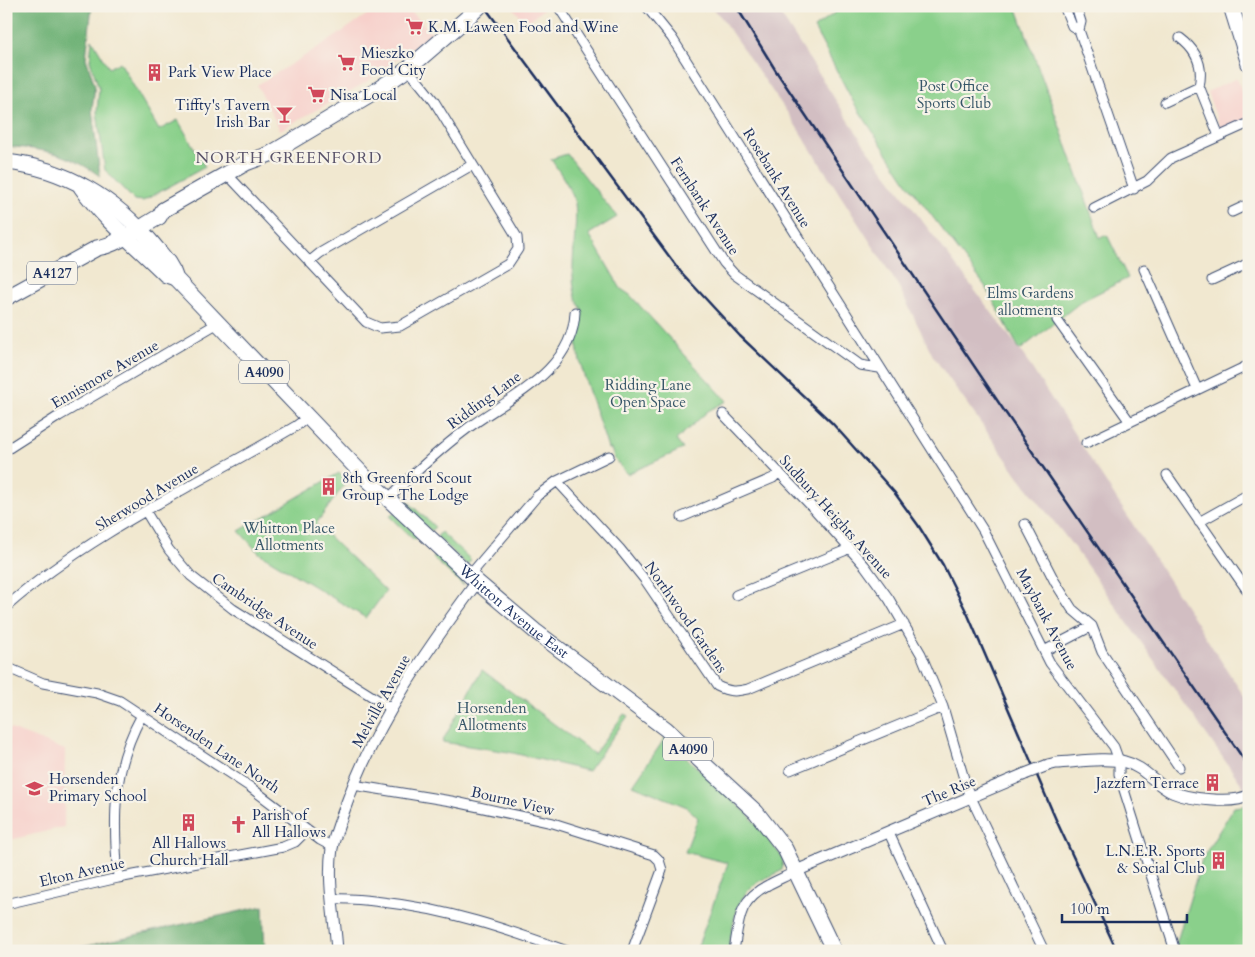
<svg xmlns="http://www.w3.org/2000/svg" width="1255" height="957" viewBox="0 0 1255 957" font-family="Cardo,serif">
<rect width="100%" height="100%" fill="#f7f3e8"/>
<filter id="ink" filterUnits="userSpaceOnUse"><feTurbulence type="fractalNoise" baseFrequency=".02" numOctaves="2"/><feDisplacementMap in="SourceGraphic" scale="10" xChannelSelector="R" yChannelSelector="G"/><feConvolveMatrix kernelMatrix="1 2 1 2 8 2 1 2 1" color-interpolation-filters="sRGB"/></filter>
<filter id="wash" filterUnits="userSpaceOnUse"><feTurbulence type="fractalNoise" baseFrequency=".0096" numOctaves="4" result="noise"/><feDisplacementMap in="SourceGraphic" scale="20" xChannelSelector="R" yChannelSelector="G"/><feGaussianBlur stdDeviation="1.12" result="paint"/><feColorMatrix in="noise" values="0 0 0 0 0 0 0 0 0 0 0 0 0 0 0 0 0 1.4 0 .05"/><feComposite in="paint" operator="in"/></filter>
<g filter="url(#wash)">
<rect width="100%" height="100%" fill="#f1e8d0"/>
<path fill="#f7d0cb" d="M379,6H406L432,33L365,83L280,130L257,85L332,39Z
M512,6H547L525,24Z
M1237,78L1249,111V121L1222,132L1207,92Z
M6,727L65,750L64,827L6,841Z"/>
<path fill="#d2bec2" d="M710,6H775L864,144L1020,350L1249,704V805L1245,789L1073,546L1019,477L933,356L899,287L789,115L720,16Z"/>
<path fill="#8ad08b" stroke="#528074" d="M844,6H1016L1100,238L1107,235L1128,278L1082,301L1020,350L985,286L907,183L854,103L814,28Z
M92,39L109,68L120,62L159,130L178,120L205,167L143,201L134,200L105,170L97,112L99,88L90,61Z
M567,154L617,217L589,234L621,289L630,295L727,401L708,411L676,440L683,449L627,474L615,460L611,449H608C602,427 575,358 577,340C579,329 582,320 582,309C564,287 579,232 575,203C573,191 558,170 551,159Z
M339,473L347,481L316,524L386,591L366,618L259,553L239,531Z
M403,497L435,527L431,531L409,511L411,508L401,499Z
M394,512L420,539L418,537L414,540L390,517Z
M441,532L471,560L467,565L437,537Z
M437,553L461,575L460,578L464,586L433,558Z
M482,670L594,754L624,714L628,716L588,771L509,752L442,742Z
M665,738L748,814L783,858L782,870C774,876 762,878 754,885C734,901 733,928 728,951H696L728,863L685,852L698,818L687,807L633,785Z
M1249,805V951H1174L1202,859L1234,807Z"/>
<path fill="#6fb277" stroke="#45706a" d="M6,6H92L86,58L95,86L92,109L100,176C66,152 46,150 6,146Z
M263,906L265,951H65Z"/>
</g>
<g filter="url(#ink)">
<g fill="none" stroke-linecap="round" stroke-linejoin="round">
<defs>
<path id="minor" d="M558,6L724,263L734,274L860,365L879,368
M646,6L672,38L983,530L1050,663L1114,747L1119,761V774L1175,951
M1064,6L1072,26L1079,30
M1076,6L1081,22L1079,30L1134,189
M1180,38C1196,50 1204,65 1199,86
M1165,102L1199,86L1219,136
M227,174L366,322L380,328L400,326L508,264L518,249L517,237L434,101L408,69
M1094,208L1147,181L1171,158L1249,123
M1232,212L1249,204
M309,262L320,253L472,165
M1144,269L1197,389
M1212,280L1249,263
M1057,320L1130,422
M723,414L815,510L865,566L889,599L921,654L943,707L967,789L1044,951
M1086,443L1249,365
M6,450L59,416L218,323
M1167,475L1249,593
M557,481L620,549L645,580L717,686C729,692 736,692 748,689L904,624
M388,499C413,474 440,449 468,428C510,397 573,371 575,312
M146,512L169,550L191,576L233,609L392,709
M682,517L773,478L779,472
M1199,522L1249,494
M1025,524L1055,582L1072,609L1092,626L1102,652L1179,767
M470,575L537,496L557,481L609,456
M736,595L844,551L848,547
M6,607C89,534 201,482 296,426L307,418
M1044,651L1092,626
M6,667L43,683L97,693L120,701L250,787L320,840L333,847
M790,770L943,707
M353,785L451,801L553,823L654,855L659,860L662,870L632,951
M889,833L943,951
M118,878C113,818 112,769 142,715
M333,899C349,898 366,900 382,902C447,909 506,929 567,951
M6,904L118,878L283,847L295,842L307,830
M734,951C739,921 738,900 768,885C777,880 787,876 796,871"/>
<path id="tertiary" d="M1048,765L1056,763C1076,762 1107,757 1125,762C1143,766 1154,783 1170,791C1186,799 1234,805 1249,795
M796,871L1025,774
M337,951C335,917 327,882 332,848C335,833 341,819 346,805C375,723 426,651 477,582"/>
<g id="primary">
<path d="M1231,6L1249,64"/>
<path id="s1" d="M6,162C65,168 115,199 153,244C162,255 172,265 176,279L367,479L477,582L535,631L666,729L756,812L785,849L834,951"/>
<path d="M81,187C104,220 138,247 166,275L175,278"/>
<path d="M6,298L97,248C118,245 140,227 159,217L163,210L184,198L246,163L270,154L374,92L408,69L467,18"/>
</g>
</defs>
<use href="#minor" stroke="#3b4b6f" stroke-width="11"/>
<use href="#tertiary" stroke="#3b4b6f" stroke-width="13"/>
<use href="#primary" stroke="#3b4b6f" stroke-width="17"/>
<use href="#minor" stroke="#fff" stroke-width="9"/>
<use href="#tertiary" stroke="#fff" stroke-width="11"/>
<use href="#primary" stroke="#fff" stroke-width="15"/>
<path stroke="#1b2f5e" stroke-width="2.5" d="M484,6L680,271L740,336L832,423L894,492L918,525L943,565L968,615L1057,822L1117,951
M736,6L776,71L1005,412L1249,767"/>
<defs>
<path id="tertiary-bridge" d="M1025,774L1048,765"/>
<path id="primary-bridge" d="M467,18L480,6"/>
</defs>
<use href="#tertiary-bridge" stroke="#3b4b6f" stroke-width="13" stroke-linecap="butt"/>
<use href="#primary-bridge" stroke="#3b4b6f" stroke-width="17" stroke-linecap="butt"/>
<use href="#tertiary-bridge" stroke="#fff" stroke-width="11"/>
<use href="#primary-bridge" stroke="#fff" stroke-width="15"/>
</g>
</g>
<defs>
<symbol id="supermarket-bare" viewBox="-9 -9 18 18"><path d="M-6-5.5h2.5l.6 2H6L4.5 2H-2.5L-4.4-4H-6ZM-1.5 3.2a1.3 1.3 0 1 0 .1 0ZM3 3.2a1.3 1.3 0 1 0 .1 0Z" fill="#d1495b" stroke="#f7f3e8" stroke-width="2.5" paint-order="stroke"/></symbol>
<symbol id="building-bare" viewBox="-9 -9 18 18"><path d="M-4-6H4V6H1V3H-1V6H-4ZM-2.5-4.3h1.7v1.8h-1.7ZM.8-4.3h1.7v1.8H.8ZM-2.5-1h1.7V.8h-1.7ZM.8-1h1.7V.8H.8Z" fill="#d1495b" stroke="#f7f3e8" stroke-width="2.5" paint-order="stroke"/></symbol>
<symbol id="bar-bare" viewBox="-9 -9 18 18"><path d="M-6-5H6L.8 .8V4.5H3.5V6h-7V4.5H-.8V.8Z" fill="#d1495b" stroke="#f7f3e8" stroke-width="2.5" paint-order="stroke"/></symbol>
<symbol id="school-bare" viewBox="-9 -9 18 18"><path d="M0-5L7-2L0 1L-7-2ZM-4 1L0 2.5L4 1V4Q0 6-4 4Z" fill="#d1495b" stroke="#f7f3e8" stroke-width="2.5" paint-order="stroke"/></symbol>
<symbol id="church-bare" viewBox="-9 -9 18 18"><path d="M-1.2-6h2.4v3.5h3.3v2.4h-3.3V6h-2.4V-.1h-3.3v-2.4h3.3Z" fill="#d1495b" stroke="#f7f3e8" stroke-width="2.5" paint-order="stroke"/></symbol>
</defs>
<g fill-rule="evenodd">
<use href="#supermarket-bare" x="402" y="14" width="25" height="25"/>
<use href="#supermarket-bare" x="334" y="50" width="25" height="25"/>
<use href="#building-bare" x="142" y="60" width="25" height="25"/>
<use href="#supermarket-bare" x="304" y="82" width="25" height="25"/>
<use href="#bar-bare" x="272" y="102" width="25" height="25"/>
<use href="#building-bare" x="316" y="474" width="25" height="25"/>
<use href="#building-bare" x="1200" y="770" width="25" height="25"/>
<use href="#school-bare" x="22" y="776" width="25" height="25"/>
<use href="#building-bare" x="176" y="810" width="25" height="25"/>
<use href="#church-bare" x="226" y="812" width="25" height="25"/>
<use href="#building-bare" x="1206" y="848" width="25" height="25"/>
</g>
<g text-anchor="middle" stroke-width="4.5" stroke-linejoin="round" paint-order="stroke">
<g fill="#f7f3e8" stroke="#5d6a87" stroke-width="1">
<rect x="27" y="261.5" width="50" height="23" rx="4"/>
<rect x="239" y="360.5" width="50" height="23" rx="4"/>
<rect x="663" y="737.5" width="50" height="23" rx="4"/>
</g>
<g font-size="14" font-weight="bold" fill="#1b2f5e">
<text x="52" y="278">A4127</text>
<text x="264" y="377">A4090</text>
<text x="688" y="754">A4090</text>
</g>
<g font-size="15" fill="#1b2f5e" stroke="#f7f3e8" text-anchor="start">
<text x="428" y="32">K.M. Laween Food and Wine</text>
<text x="361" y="58">Mieszko<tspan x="361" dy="17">Food City</tspan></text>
<text x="168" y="77">Park View Place</text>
<text x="330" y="100">Nisa Local</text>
<text x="270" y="110" text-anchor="end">Tiffty's Tavern<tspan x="270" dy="17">Irish Bar</tspan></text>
<text x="342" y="483">8th Greenford Scout<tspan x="342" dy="17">Group - The Lodge</tspan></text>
<text x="49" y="784">Horsenden<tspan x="49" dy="17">Primary School</tspan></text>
<text x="1199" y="788" text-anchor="end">Jazzfern Terrace</text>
<text x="252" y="820">Parish of<tspan x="252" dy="17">All Hallows</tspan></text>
<text x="189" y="848" text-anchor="middle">All Hallows<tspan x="189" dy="17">Church Hall</tspan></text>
<text x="1205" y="856" text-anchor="end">L.N.E.R. Sports<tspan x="1205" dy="17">&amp; Social Club</tspan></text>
</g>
<g font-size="15" fill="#375769" stroke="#f7f3e8">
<text x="954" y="91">Post Office<tspan x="954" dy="17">Sports Club</tspan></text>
<text x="1030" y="298">Elms Gardens<tspan x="1030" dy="17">allotments</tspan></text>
<text x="648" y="390">Ridding Lane<tspan x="648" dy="17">Open Space</tspan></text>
<text x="289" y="533">Whitton Place<tspan x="289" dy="17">Allotments</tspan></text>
<text x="492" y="713">Horsenden<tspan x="492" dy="17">Allotments</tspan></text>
</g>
<g font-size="15" fill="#1b2f5e" stroke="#f7f3e8">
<text transform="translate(777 178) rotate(58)" y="5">Rosebank Avenue</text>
<text transform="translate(705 206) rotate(57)" y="5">Fernbank Avenue</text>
<text transform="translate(105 374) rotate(-30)" y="5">Ennismore Avenue</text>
<text transform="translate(484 400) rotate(-36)" y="5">Ridding Lane</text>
<text transform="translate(147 497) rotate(-31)" y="5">Sherwood Avenue</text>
<text transform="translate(836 517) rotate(48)" y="5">Sudbury Heights Avenue</text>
<text transform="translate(265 611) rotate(34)" y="5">Cambridge Avenue</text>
<text dy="5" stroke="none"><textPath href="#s1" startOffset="689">Whitton Avenue East</textPath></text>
<text transform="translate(686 617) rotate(55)" y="5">Northwood Gardens</text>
<text transform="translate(1047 619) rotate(62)" y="5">Maybank Avenue</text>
<text transform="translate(381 701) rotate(-61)" y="5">Melville Avenue</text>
<text transform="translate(217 748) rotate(34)" y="5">Horsenden Lane North</text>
<text transform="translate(949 791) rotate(-23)" y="5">The Rise</text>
<text transform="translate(513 801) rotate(13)" y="5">Bourne View</text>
<text transform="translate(82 872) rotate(-13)" y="5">Elton Avenue</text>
</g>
<g font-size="16" letter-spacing="1" fill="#5a546b" stroke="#f7f3e8">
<text x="289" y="163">NORTH GREENFORD</text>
</g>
</g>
<rect width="1255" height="957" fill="none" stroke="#f7f3e8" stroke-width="25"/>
<path d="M1062 914v8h125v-8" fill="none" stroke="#1b2f5e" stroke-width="2.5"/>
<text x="1070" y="914" font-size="15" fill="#1b2f5e" stroke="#f7f3e8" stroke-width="4" paint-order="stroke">100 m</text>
</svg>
